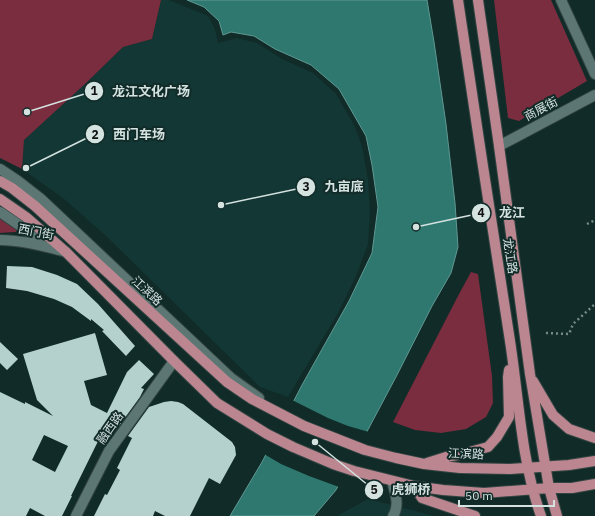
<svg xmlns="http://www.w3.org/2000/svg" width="595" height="516" viewBox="0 0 595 516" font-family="'IBM Plex Sans','Noto Sans SC',sans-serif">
<rect width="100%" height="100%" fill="#112b28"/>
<path fill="#133734" d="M161,0H169L208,16L215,29L218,43L237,38L257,43L282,59L313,73L336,94L354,125L362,146L368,180L370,212L368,244L356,276L338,313L288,397L260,387L104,234L63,198L22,169L24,140L85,84L123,47L152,39Z
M368,499L415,511L434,516H337Z"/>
<path fill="#7a2d3e" d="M0,0H161L152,39L123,47L85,84L24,140L22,169L0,158Z
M494,0H551L587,81L519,121L508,118Z
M0,216L17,229L16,232L0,233Z
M471,272L478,274L492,376L493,403L486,417L466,429L441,433L415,430L393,422L458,296Z"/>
<path fill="#2e7870" stroke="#609892" d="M187,0H427L434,42L446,124L455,203L458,247L451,273L432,306L397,375L336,490L314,516H230L262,462L302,385L349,301L372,253L378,207L372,165L366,136L339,89L311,65L275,49L254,36L231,32L223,35L219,21L204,7Z"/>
<path fill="#112b28" d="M292,400L328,418L348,426L369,432L339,487L309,476L281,464L264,454Z"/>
<path fill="#b4d1cd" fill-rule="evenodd" d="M7,266L32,267L57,275L77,284L98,304L135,346L126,356L102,331L104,330L91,319V321L72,307L54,299L27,291L6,288Z
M95,333L107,375L84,381L91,405L107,413L127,372L139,360L154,374L141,388L144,389L140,397L116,430L106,425L71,496H72L62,516H45L30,508L26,516H0V392L25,404V402L53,416L37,400L23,354ZM44,435L68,446L55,472L32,460Z
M0,342L18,359L7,370L0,363Z
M171,401L178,402L183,404L232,442L235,447L236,455L220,484L209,478L190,516H165L155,511L153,516H94L105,494L107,495L120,470L117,468L132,438L128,436L149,407L164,402Z"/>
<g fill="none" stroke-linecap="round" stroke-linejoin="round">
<defs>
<path id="minor" d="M561,0L595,74
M499,146L595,95
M0,169L18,181L41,199L231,378L259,398
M0,212L22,227L42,245
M0,240C22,240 45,246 66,252
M392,481C395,493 400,505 393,516
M76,516L109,451L174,361"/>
<path id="major" d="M458,0C475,114 492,227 510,341C519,399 521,460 541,516
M478,0L499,146L530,374L549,488L557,516
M0,181L12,188L35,206L227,382L252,399L304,426L365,450L396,458L424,464L460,468L510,469L569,465L595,461
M0,199L26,217L66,252L174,361L217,403L267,434L293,447L333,464L354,471L414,486L443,490L484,493L549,488H572L595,484
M533,381L553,415L569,429L595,438
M427,463L446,457L462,454L488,447L497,437L509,417L508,377L509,370
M414,486L422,498L475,516"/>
</defs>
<use href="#minor" stroke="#334543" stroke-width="12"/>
<use href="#major" stroke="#334543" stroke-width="12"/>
<path stroke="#768a87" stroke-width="2.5" stroke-dasharray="2 3" stroke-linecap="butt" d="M587,224L595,220
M546,333L569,334L573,324L595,304"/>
<use href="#minor" stroke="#5c7773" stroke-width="10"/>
<use href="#major" stroke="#bb868f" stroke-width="10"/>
</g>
<g text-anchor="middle" stroke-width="4" stroke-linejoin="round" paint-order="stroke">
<g font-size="12" fill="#d4e2e0" stroke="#112b28">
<text transform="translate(541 109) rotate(-28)" y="4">商展街</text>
<text transform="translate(36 232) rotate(11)" y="4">西门街</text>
<text transform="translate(510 256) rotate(81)" y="4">龙江路</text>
<text transform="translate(147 291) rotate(43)" y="4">江滨路</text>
<text transform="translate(110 428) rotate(-55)" y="4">融西路</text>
<text transform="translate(466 454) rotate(2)" y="4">江滨路</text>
</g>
</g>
<path fill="none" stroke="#d4e2e0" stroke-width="1.5" d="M27 112L94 91M26 168L95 134M221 205L306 187M416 227L481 213M315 442L374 490"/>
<g fill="#d4e2e0" stroke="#112b28" stroke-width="1.5">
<circle cx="27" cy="112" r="4"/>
<circle cx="26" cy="168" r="4"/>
<circle cx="221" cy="205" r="4"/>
<circle cx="416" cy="227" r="4"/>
<circle cx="315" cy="442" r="4"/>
<circle cx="94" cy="91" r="10"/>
<circle cx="95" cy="134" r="10"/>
<circle cx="306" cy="187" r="10"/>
<circle cx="481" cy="213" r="10"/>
<circle cx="374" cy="490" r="10"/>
</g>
<g font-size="12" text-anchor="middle" font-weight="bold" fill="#111">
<text x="94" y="95">1</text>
<text x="95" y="139">2</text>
<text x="306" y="191">3</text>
<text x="481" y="217">4</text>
<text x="374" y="494">5</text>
</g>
<g font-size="13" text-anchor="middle" font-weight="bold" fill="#d4e2e0" stroke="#112b28" stroke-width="4" stroke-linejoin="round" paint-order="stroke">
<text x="151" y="96">龙江文化广场</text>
<text x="139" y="139">西门车场</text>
<text x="344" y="191">九亩底</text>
<text x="512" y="217">龙江</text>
<text x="411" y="494">虎狮桥</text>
</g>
<path d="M459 500v6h95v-6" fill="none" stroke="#d4e2e0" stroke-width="2"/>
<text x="465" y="500" font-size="12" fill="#d4e2e0" stroke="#112b28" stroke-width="3" paint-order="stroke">50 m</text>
</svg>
